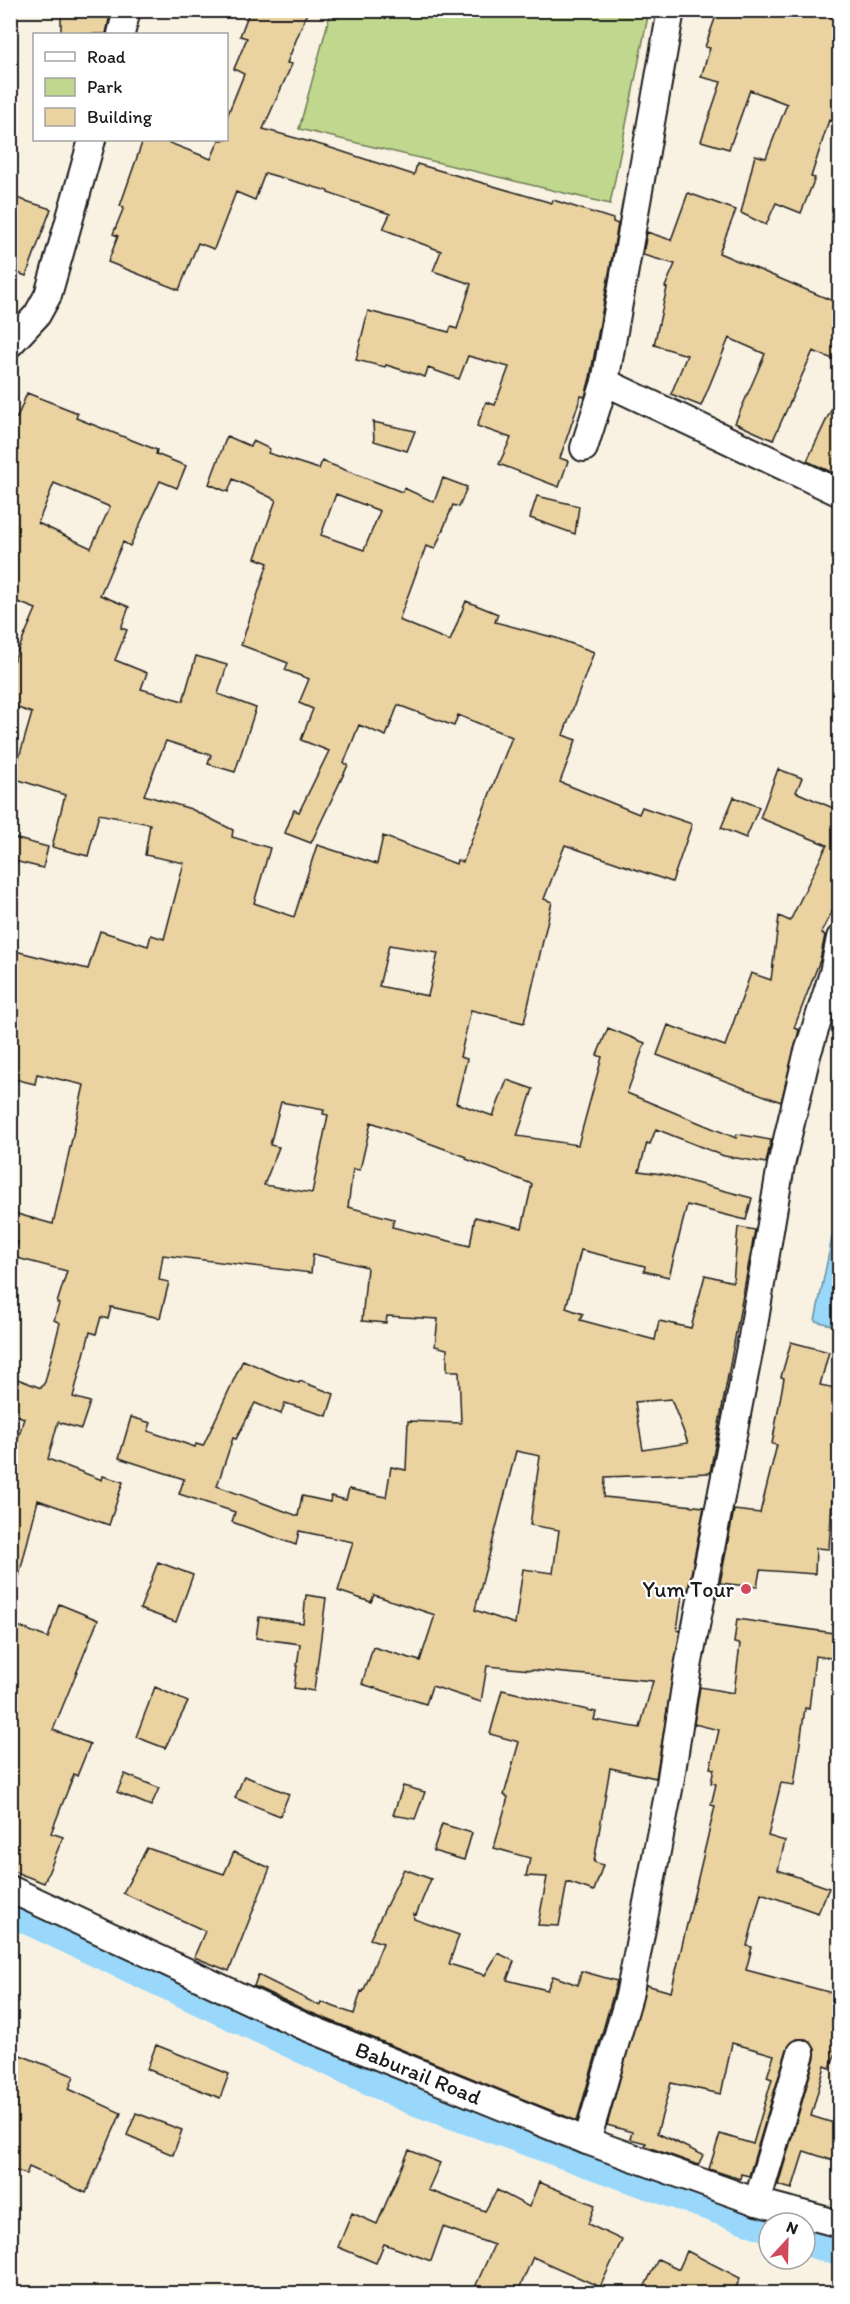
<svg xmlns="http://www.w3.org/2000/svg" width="850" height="2304" viewBox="0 0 850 2304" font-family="Itim,sans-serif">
<rect width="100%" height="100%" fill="#f9f2e3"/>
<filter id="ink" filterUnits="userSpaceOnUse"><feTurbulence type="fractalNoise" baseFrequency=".0167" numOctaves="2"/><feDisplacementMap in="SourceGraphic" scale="12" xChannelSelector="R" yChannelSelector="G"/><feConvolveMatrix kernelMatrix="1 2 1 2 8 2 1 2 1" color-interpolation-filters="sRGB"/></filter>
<g filter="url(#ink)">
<path fill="#c0d88e" stroke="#6e7a55" stroke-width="1.5" d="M331,11H649L610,204L299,129Z"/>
<path fill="#99d8fb" stroke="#678da2" stroke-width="1.5" d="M839,1204L840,1327H839L815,1321Z"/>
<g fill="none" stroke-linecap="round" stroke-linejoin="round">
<path stroke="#99d8fb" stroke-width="27" d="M10,1913L409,2100L769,2229
M805,2242L840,2253"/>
</g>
<path fill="#ebd2a1" stroke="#1c1c1c" stroke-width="1.5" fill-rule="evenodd" d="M61,10H111L106,34H61Z
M250,10H308L287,63L292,64L263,129L328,147L414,175L417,164L552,203L553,200L613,219V222L618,224L590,378L585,397L581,396L560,458L568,461L559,487L499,464L511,438L477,426L486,402L495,405L509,367L468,356L459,379L428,368L425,377L386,365L385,367L356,360L368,311L449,332L451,327L457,329L471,284L433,271L441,251L383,229L390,214L328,193V191L265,173L255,200L236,192L214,249L198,243L179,290L108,262L118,236L113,234L124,207L120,206L143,140H162L211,159L219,140H226V119L244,74L234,69L247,38L240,36Z
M718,10H813L840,20V124L829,120L811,177L815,178L801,213L776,203L766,225L741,213L755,155L766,158L787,104L750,90L729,149L701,141L721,82L701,77L710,48L705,47Z
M688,193L736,210L719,253L840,304V362L813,351L773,440L735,423L765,354L729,338L701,406L671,394L687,355L654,345L667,288L665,287L675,264L643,255L647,232L671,240Z
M10,196L51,209L26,276L10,270Z
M840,391V476L807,461Z
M27,393L78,413L76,418L157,450L156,454L186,466L177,488L160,481L130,546L123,542L100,595L129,607L121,628L127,630L115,660L147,673L141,689L183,701L196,656L227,665L218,694L256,708L235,772L208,764L211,755L166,741L144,795L191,809L233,830L232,837L270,848L254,903L294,917L317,845L377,864L383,836L456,864L457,860L463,862L512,737L458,715L454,726L398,705L386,736L359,725L344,763L348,765L311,843L285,833L294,810L299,812L329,751L301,740L313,709L299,703L309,679L285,670L288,663L241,645L268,563L255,558L276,500L233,479L228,492L209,484L227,436L250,446L253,441L270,449L268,453L319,469L322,461L402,492L404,488L434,502L443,478L467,487L459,507L453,505L435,549L426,546L399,620L450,641L466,601L498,614L495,622L556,638L594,652L563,735L576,740L560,782L639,814L642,807L692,824L672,882L565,845L544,899L552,902L524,1023L471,1010L460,1057L467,1059L456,1103L493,1116L507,1080L533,1089L517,1136L578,1145L602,1057L597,1055L608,1028L645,1043L627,1093L736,1138L737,1134L771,1140L766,1163L724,1156L656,1129L650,1144L647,1143L639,1171L662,1174L752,1198L746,1220L687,1205L669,1277L644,1271L645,1266L581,1250L566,1308L583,1314L580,1320L655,1340L659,1321L691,1328L705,1275L733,1282L738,1227L755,1230L710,1473L605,1477L604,1497L704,1507L688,1590H683L677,1630L680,1631L656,1778L610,1768L594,1862L603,1865L594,1891L567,1882L559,1926L538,1925L547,1877L526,1876L530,1858L494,1848L508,1797L504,1795L519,1742L490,1734L502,1690L596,1712L594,1720L640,1728L653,1681L487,1666L481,1702L432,1686L426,1704L362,1684L373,1647L420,1661L435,1615L374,1595L371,1602L338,1591L353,1542L299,1531L296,1545L232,1522L235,1512L179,1494L184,1479L119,1458L131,1417L151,1423L148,1431L195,1447L196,1444L203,1446L243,1360L279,1376L299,1383L300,1381L334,1394L327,1416L285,1403L281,1414L255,1403L236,1439L233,1438L217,1486L298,1516L302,1496L330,1502L331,1496L346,1500L349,1489L386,1497L391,1467L406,1470L408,1421L461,1423L459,1371H447V1349L435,1346L438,1319L387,1316L386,1323L362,1321L367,1267L313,1254L311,1273L163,1255L159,1280L169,1282L160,1318L111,1307L108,1319L101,1317L96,1334L90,1332L73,1397L90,1402L81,1429L58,1422L48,1459L102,1480L103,1476L123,1482L109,1525L38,1500L18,1580L10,1579V1468L24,1418L10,1413V1376L41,1388L45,1382L60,1323L54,1320L59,1304L57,1303L67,1271L13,1257L18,1242H10V1212L53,1224L84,1085L37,1074L35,1084L10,1078V991L15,951L88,969L100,931L148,946L151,935L164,939L184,863L145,855L150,824L99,814L88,856L52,847L65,795L13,778L32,713L10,705V669L36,609L10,599V416L17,418ZM54,483L110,507L91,548L38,523ZM336,494L380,511L364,550L321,535ZM389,945L438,953L428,996L379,986ZM281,1102L324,1110L323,1114L328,1115L312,1193L264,1185L279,1147L270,1145ZM371,1122L467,1157L466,1159L532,1184L522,1228L475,1217L470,1246L392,1227L394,1219L348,1207L353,1169L360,1170ZM671,1399L688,1443L643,1450L635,1402ZM516,1451L540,1456L530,1525L559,1530L553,1573L523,1569L515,1624L475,1610Z
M373,422L415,431L407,451L374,441Z
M537,496L579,506L575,534L530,518Z
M778,769L802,778L796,792L840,811V896L821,933L825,935L820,960L794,1028L799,1030L781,1102L657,1055L668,1025L725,1046L751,973L771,980L779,916L790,921L827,845L760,818Z
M734,797L759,807L746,838L721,828Z
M10,837L48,847L43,868L10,860Z
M791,1342L829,1352L820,1385L840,1389V1502L832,1500L829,1549L816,1548L815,1574L760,1570L757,1587L720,1583L734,1510L760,1513L777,1445L772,1444L784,1378L781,1377Z
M158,1562L193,1575L176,1622L140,1609Z
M306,1595L326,1598L314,1691L294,1688L300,1644L256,1638L259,1617L303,1623Z
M59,1604L98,1620L53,1730L90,1744L77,1776L74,1774L51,1833L63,1837L44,1883L10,1870V1623L48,1638Z
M737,1619L840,1634V1659L815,1656L809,1709L805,1708L794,1785L781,1783L768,1836L785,1841L778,1870L829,1888L818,1913L761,1893L747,1946L752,1947L746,1970L840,1995V2043L830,2068L825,2066L811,2116L840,2125V2163L804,2151L792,2189L778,2185L815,2057V2049L806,2039H797L787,2049L749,2176L741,2174L740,2179L709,2169L720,2134L753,2144L772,2079L767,2077L774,2055L732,2043L721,2094L671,2083L657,2133L703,2155L698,2165L645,2146L646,2143L630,2139L632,2132L607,2125L646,1985L671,1992L715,1806L711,1805L716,1784L711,1783L714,1769L710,1768L719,1730L694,1724L700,1687L734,1693L740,1644L734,1643Z
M155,1687L188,1702L165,1748L136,1737Z
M125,1774L159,1788L151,1806L117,1792Z
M244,1776L289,1794L280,1816L235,1798Z
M403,1786L425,1792L415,1819L393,1815Z
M442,1824L472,1833L464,1860L433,1851Z
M147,1848L224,1874L234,1852L270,1868L229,1971L194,1957L205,1931L123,1893Z
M404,1869L431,1879L416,1915L413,1914L414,1919L459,1935L449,1964L485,1975L498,1953L514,1961L507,1980L547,1990L553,1976L578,1985L581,1971L617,1981L577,2121L307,2011L254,1986L258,1975L320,2006L321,2002L354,2014L361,1991L363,1992L383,1943L370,1939Z
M156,2045L229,2074L220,2098L147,2069Z
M10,2051L74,2076L69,2089L121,2113L86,2193L29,2167L26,2174L10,2169Z
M136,2113L182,2130L173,2155L127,2135Z
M409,2150L440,2163L428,2190L485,2211L497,2190L529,2207L539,2182L595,2205L588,2224L622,2240L600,2287L533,2257L517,2294H472L494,2245L443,2227L431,2261L384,2244L376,2263L338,2247L352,2213L377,2224Z
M687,2251L740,2278L733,2294H641L658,2259L679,2269Z"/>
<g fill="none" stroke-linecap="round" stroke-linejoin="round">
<defs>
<g id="minor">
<path d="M121,34L127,10"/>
<path d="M10,344L37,315L48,295L92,140"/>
<path d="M605,382L840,493"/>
<path d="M584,448L605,382L671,10"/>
<path id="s1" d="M10,1889L301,2025L587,2141L757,2202L840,2224"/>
<path d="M587,2141L629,1996L670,1784L688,1667L752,1337L781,1165L807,1055L833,973L840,938"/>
<path d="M757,2202L801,2053"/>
</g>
</defs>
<use href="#minor" stroke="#1c1c1c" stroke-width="30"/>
<use href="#minor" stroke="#fff" stroke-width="26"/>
</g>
</g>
<circle fill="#d1495b" stroke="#fff" stroke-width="2" cx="746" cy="1589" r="6"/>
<g text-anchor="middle" stroke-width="4.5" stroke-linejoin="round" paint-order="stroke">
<g font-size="22" fill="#1c1c1c" stroke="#fff" text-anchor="end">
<text x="734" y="1597">Yum Tour</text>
</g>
<g font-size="22" fill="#1c1c1c" stroke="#fff">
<text dy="8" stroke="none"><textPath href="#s1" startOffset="448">Baburail Road</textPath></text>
</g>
</g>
<rect width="850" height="2304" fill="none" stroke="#fff" stroke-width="36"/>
<rect x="18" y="18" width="814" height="2268" fill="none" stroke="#1c1c1c" stroke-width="2" filter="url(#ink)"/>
<rect x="33" y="33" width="195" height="108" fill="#ffffff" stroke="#a4a4a4" stroke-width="1.5"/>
<rect x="45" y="52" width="30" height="9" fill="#ffffff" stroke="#a4a4a4" stroke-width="1.5"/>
<text x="87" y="63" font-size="18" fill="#1c1c1c">Road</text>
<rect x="45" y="78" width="30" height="18" fill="#c0d88e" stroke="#a4a4a4" stroke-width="1.5"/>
<text x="87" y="93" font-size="18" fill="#1c1c1c">Park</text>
<rect x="45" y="108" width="30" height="18" fill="#ebd2a1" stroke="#a4a4a4" stroke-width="1.5"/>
<text x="87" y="123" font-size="18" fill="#1c1c1c">Building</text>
<g transform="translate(787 2241) rotate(22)"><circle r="28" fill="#ffffff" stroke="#a4a4a4" stroke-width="1.5"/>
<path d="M0-4.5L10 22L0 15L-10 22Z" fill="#d1495b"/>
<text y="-9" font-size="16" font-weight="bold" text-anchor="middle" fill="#1c1c1c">N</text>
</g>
</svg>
